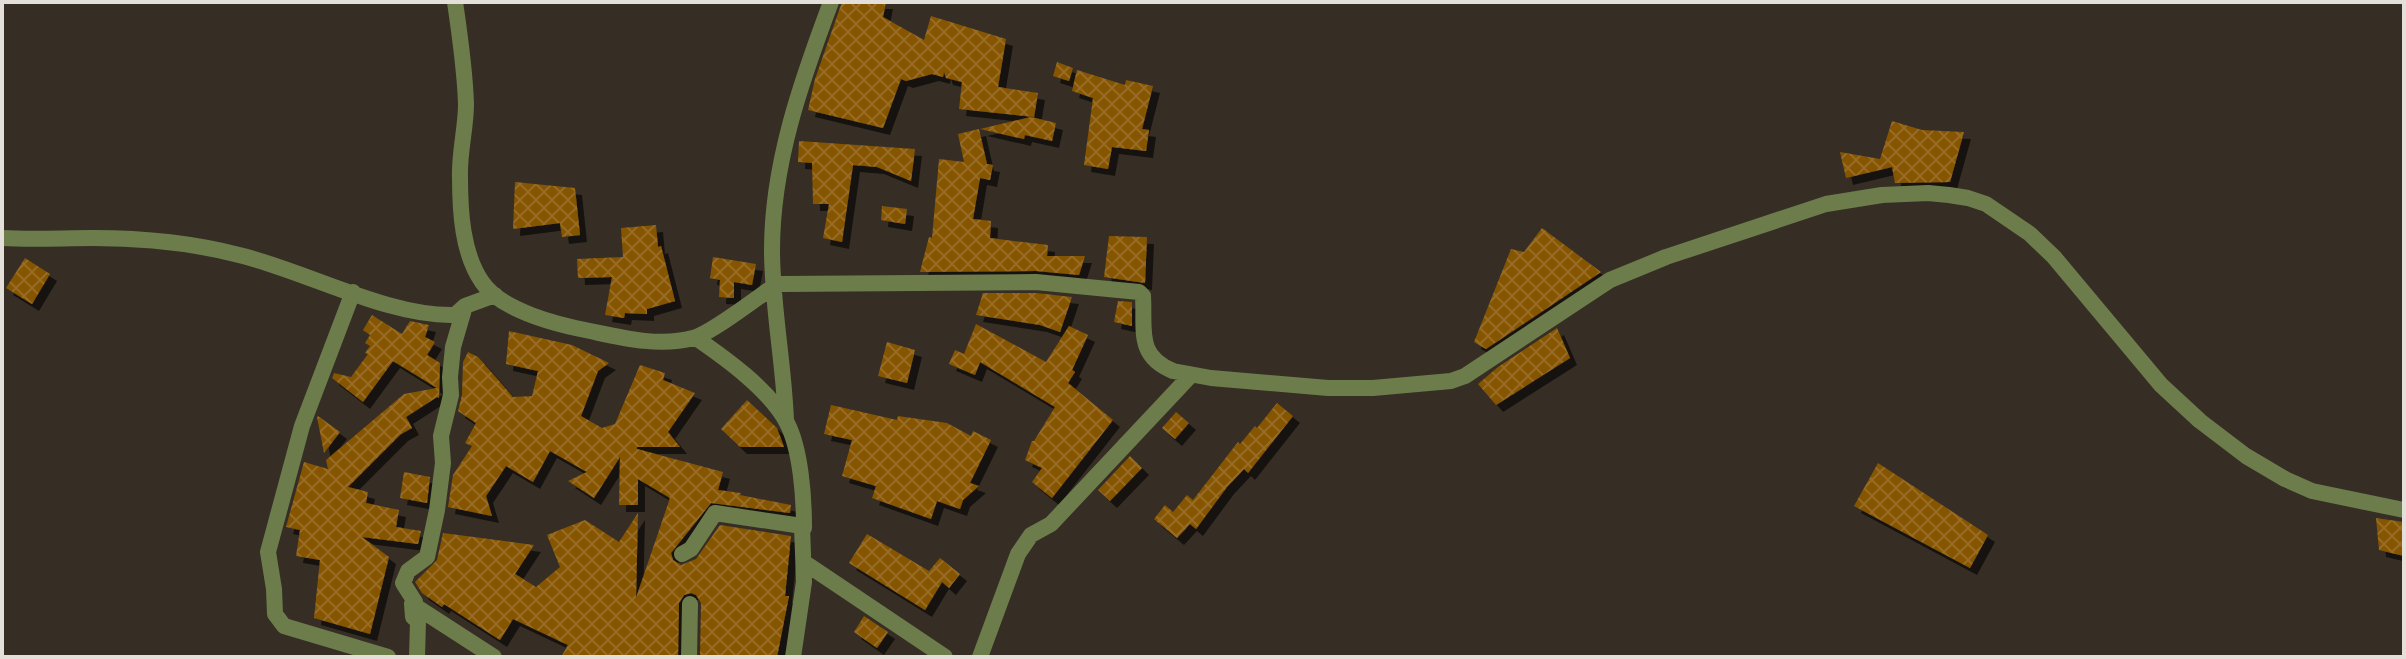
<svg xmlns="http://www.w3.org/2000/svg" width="2406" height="659" viewBox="0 0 2406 659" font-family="Poppins,sans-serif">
<defs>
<pattern id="building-cross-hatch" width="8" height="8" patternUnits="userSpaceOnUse" patternTransform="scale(2)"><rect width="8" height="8" fill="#865400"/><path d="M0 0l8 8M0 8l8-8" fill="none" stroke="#976c25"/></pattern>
<filter id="shadow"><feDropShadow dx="7" dy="7" stdDeviation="0" flood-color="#0009"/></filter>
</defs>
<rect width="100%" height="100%" fill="#362e25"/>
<path fill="url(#building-cross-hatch)" filter="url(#shadow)" d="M842,2H886L883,17L924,40L931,16L1006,39L998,87L1038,93L1034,117L959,109L962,82L946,78L944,72L943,77L932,74L906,81L901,79L883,128L808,110L815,79Z
M1057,62L1073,68L1069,81L1053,76Z
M1077,70L1125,85L1126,80L1153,86L1142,129L1149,130L1146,151L1112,147L1108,169L1084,165L1093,98L1072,91Z
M1031,117L1056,123L1052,141L1025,135L1024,139L980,129Z
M1892,121L1922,130L1964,132L1950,182L1895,183L1892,167L1846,178L1840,152L1880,159Z
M979,129L987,164L993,165L990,180L980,178L973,219L991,221L990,238L1048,245L1047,256H1085L1079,275L1036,271L920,272L929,237L932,238L939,159L964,162L958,134Z
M799,141L915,149L911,181L877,167L853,165L842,242L823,238L829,204H813L812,163L798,162Z
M515,182L575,188L580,235L562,237L560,223L513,229Z
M882,206L907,209L905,224L881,220Z
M656,225L658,247L661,246L675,301L647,309V314L625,313L624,318L605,315L612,277L578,278L577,259L623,257L621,228Z
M1542,228L1601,272L1486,349L1474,342L1511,249L1524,252Z
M1109,236L1147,237L1145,283L1104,277Z
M713,257L756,264L752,285L734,282V298L719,297L720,280L710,278Z
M25,258L50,274L32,304L6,288Z
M983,293H1036L1072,297L1060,332L1040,325L976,315Z
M1118,301L1132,302V326L1114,322Z
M372,315L402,334L410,321L429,325L425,337L435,342L427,355L440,363L439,398L437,397L406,417L412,428L401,434L348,487L368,492L366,503L399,510L396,527L421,531L418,544L362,537L389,557L370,634L314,618L320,560L296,556L300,530L286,527L304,462L328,469L326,460L404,394L437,388L393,361L363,402L332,378L334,373L351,377L368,354L365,353L370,346L365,343L370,335L363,330Z
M976,324L1046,362L1069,326L1088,335L1072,370L1075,372L1068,383L1113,420L1052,498L1032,482L1042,468L1025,460L1032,441H1034L1055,407L980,362L975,375L949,364L955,350L964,354Z
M1557,328L1570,358L1496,405L1478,384L1498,367Z
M509,331L572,345L609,363L598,371L581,416L602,428L615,424L640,365L665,373L663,380L695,393L668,432L680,447H637V449L723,472L718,490L741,493L740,495L791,505L790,513L711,503L671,553L673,560L681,565L696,559L720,525L791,536L785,596H789L777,657H700L701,603L696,595L691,593L684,595L679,603L678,657H561L568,645L513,619L500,640L444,604L442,607L422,593L415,582L437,560L443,533L534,545L515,574L536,587L560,567L547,535L585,520L619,542L638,513L636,598L670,498L638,479V505H619L620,457L594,498L568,481L587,472L550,451L533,482L506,466L486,496L492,516L448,507L453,475L472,446L465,443L476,423L458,411L462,395L463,362L468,352L478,357L513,397L532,396L538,371L506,364Z
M887,342L915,350L907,383L878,376Z
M747,400L777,428L784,447H740L721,429Z
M1277,403L1293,416L1248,473L1244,469L1227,487L1196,529L1190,524L1177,538L1154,519L1165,505L1173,512L1187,495L1193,500L1238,442L1240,444L1255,426L1257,428Z
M831,405L897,420L898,416L947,423L971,436L973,431L991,440L970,483L979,486L963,500L960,509L937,501L931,519L872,498L876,486L842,476L852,440L824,434Z
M1176,412L1189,423L1175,439L1162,428Z
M318,416L340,432L324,453L317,417Z
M1130,456L1142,468L1110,501L1098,490Z
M1878,463L1988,535L1970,568L1854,506Z
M404,472L430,477L427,503L400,498Z
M2376,518L2404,522V556L2379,550Z
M867,534L929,571L940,558L960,574L949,588L942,582L925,610L849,563Z
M864,616L888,632L877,648L854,632Z"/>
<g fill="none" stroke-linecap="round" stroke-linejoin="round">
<path stroke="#6c7d4b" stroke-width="16" d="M455,2C460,36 465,70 466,104C466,128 459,153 460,177C460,211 462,253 482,282C501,311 559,325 590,331C623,338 660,347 693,338C710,334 757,298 774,286L781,284L1036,282L1139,292L1143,296C1145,330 1136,356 1173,371L1211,378L1328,388H1373L1451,381L1465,376L1610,280L1666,257L1826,204L1882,195L1928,193L1949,195L1968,198L1986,204L2030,234L2054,257L2161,385L2200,421L2246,456L2285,479L2312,491L2404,510
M2,238C33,240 63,238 93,238C141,238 193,243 239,255C306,271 388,317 455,315L465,306L495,295
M353,292L302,426L268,552L274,589L275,614L284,626L388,657
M696,338C725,358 770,390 787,423C801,450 804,498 804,528L802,526L804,582L793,657
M786,421C784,364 772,307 772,250C772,164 801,82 831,2
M682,554L691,549L715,513L802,526
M805,563L945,657
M412,604L494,657
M417,657L418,621L413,617L412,604L415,602L403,583L408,571L427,557L437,510L443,463L441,436L451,395L450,377L453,347L465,306
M689,657L690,604
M980,657L1018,554L1031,535L1051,524L1191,375"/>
</g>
<rect width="2406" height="659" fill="none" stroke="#e4dfd9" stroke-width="8"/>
</svg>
